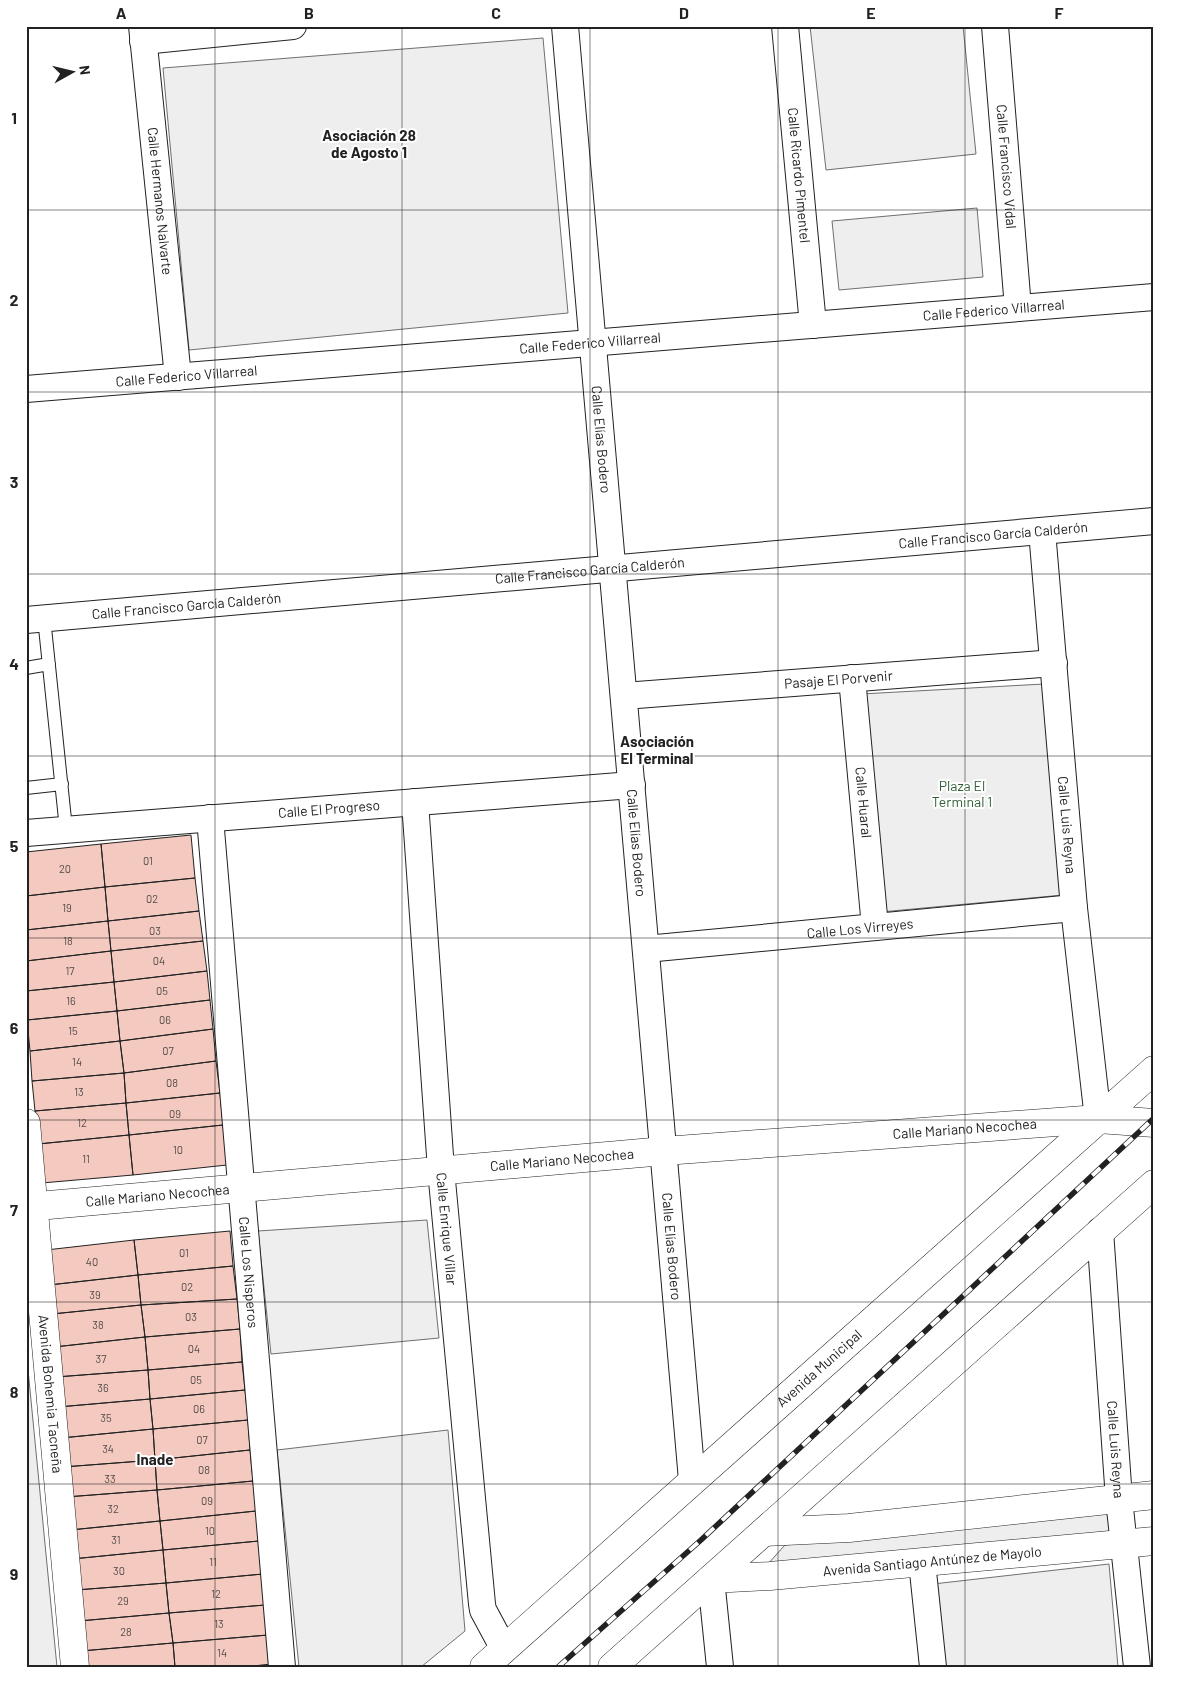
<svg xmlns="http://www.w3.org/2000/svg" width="1180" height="1693" viewBox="0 0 1180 1693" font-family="Barlow,sans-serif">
<rect width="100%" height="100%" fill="#fff"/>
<path fill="#eee" stroke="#6f6f6f" d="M810,26H963L976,154L826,170Z
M543,38L568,313L189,350L163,68Z
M977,208L983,277L839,290L832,221Z
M1044,684L1063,895L881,912L861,694Z
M427,1220L439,1338L271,1354L258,1231Z
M26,1349L57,1667H28L26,1650Z
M448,1430L465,1631L421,1667H299L277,1450Z
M1117,1510L1118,1532L767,1565L785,1545Z
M1109,1564L1118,1667H941L933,1584Z"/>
<path fill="#f3c9c0" stroke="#222" d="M191,835L195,878L105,887L101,844Z
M101,844L105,887L26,896V852Z
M195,878L199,911L108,921L105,887Z
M105,887L108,921L26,930V896Z
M199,911L203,941L111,951L108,921Z
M108,921L111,951L26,961V930Z
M203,941L207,971L114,982L111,951Z
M111,951L114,982L26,991V961Z
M207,971L210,1000L117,1011L114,982Z
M114,982L117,1011L27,1020L26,991Z
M210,1000L213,1029L120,1041L117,1011Z
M117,1011L120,1041L30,1051L27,1020Z
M213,1029L216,1061L124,1073L120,1041Z
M120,1041L124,1073L32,1081L30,1051Z
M216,1061L220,1093L126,1103L124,1073Z
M124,1073L126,1103L35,1111L32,1081Z
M220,1093L223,1125L129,1135L126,1103Z
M126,1103L129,1135L38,1144L35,1111Z
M223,1125L227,1165L133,1175L129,1135Z
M129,1135L133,1175L42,1183L38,1144Z
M230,1231L233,1266L138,1275L134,1240Z
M134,1240L138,1275L49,1285L46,1250Z
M233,1266L237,1299L141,1305L138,1275Z
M138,1275L141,1305L52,1314L49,1285Z
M237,1299L240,1329L145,1337L141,1305Z
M141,1305L145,1337L54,1347L52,1314Z
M240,1329L242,1362L148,1370L145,1337Z
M145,1337L148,1370L56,1377L54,1347Z
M242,1362L245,1390L150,1399L148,1370Z
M148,1370L150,1399L58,1407L56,1377Z
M245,1390L248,1420L153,1429L150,1399Z
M150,1399L153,1429L61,1438L58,1407Z
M248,1420L250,1450L155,1460L153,1429Z
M153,1429L155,1460L63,1467L61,1438Z
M250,1450L253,1481L157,1490L155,1460Z
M155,1460L157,1490L66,1497L63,1467Z
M253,1481L256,1511L160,1521L157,1490Z
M157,1490L160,1521L70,1530L66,1497Z
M256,1511L259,1541L163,1550L160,1521Z
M160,1521L163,1550L72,1559L70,1530Z
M259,1541L263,1574L166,1583L163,1550Z
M163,1550L166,1583L76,1590L72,1559Z
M263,1574L265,1605L169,1613L166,1583Z
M166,1583L169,1613L79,1621L76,1590Z
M265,1605L268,1635L173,1643L169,1613Z
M169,1613L173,1643L81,1651L79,1621Z
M268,1635L271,1664L244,1667H175L173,1643Z
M173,1643L175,1667H82L81,1651Z"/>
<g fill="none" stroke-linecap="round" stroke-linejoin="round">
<defs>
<path id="lane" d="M44,618L66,829
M26,668L49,664
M26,788L62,784"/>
<g id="street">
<path id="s1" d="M142,26L178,377"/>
<path id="s2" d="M565,26L692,1480"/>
<path id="s3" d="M785,26L813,325"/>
<path id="s4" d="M995,26L1018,308"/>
<path d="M143,41L293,26"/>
<path id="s5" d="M26,389L1154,297"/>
<path id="s6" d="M1042,531L1074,908L1098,1119"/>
<path id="s7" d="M26,620L1154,521"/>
<path id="s8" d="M852,678L875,927"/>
<path id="s9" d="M624,696L1054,663"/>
<path id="s10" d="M415,802L441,1170L482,1604L483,1610L504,1649"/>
<path id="s11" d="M210,818L282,1667"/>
<path id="s12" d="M26,833L632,785"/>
<path id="s13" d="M646,949L1074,908"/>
<path id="s14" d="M1100,1231L1119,1499L1137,1667"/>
<path d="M922,1562L933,1667"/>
<path d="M711,1579L720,1667"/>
</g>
<g id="secondary">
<path id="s15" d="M26,1123L75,1667"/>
<path id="s16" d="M26,1207L664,1151L1098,1119L1154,1123"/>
<path d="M764,1532L849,1528L1154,1495"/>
<path id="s17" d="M711,1579L770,1576L1154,1541"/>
<path id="s18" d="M484,1667L1154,1070"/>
<path d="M612,1667L1154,1184"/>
</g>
</defs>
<use href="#lane" stroke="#222" stroke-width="14"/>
<use href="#street" stroke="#222" stroke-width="28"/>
<use href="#secondary" stroke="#222" stroke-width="29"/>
<use href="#lane" stroke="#fff" stroke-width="12"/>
<use href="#street" stroke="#fff" stroke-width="26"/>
<use href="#secondary" stroke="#fff" stroke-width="28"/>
<defs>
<path id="rail" d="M558,1667L701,1540L1154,1118"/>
</defs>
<use href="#rail" stroke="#222" stroke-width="5.5"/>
<use href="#rail" stroke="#fff" stroke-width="4" stroke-dasharray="11" stroke-linecap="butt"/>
</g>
<path fill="none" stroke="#222" stroke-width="1" stroke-opacity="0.55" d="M215,26V1667M402,26V1667M590,26V1667M778,26V1667M965,26V1667M26,210H1154M26,392H1154M26,574H1154M26,756H1154M26,938H1154M26,1120H1154M26,1302H1154M26,1484H1154"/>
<g text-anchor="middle" stroke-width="4" stroke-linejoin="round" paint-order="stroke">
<g font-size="11" fill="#564c4a">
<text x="148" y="865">01</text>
<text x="65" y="873">20</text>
<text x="152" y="903">02</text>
<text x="67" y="912">19</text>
<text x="155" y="935">03</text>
<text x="68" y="945">18</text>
<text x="159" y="965">04</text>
<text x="70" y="975">17</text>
<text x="162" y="995">05</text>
<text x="71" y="1005">16</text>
<text x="165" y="1024">06</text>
<text x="73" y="1035">15</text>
<text x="168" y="1055">07</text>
<text x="77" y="1066">14</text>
<text x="172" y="1087">08</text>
<text x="79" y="1096">13</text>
<text x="175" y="1118">09</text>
<text x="82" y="1127">12</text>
<text x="178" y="1154">10</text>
<text x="86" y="1163">11</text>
<text x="184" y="1257">01</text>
<text x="92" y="1266">40</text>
<text x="187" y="1291">02</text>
<text x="95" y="1299">39</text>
<text x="191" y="1321">03</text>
<text x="98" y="1329">38</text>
<text x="194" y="1353">04</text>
<text x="101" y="1363">37</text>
<text x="196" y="1384">05</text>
<text x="103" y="1392">36</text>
<text x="199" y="1413">06</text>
<text x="106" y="1422">35</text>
<text x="202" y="1444">07</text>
<text x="108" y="1453">34</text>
<text x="204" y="1474">08</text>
<text x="110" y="1483">33</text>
<text x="207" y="1505">09</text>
<text x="113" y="1513">32</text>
<text x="210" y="1535">10</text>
<text x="116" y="1544">31</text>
<text x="213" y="1566">11</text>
<text x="119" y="1575">30</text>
<text x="216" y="1598">12</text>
<text x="123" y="1605">29</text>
<text x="219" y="1628">13</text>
<text x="126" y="1636">28</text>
<text x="222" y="1657">14</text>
</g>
<g font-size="14" fill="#222" stroke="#fff">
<text dy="5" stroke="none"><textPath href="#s4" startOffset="141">Calle Francisco Vidal</textPath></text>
<text dy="5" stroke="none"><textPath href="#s3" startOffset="150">Calle Ricardo Pimentel</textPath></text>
<text dy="5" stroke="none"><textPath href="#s1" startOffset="176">Calle Hermanos Nalvarte</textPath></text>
<text dy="5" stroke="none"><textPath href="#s5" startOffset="971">Calle Federico Villarreal</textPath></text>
<text dy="5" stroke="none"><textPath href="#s5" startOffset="566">Calle Federico Villarreal</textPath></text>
<text dy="5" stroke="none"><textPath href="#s5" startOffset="161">Calle Federico Villarreal</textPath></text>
<text dy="5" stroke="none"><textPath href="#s2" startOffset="415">Calle Elías Bodero</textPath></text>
<text dy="5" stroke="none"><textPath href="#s7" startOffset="971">Calle Francisco García Calderón</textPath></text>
<text dy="5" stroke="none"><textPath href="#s7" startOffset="566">Calle Francisco García Calderón</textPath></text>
<text dy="5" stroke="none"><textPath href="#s7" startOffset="161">Calle Francisco García Calderón</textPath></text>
<text dy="5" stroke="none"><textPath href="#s9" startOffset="215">Pasaje El Porvenir</textPath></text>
<text dy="5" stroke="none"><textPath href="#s8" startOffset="125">Calle Huaral</textPath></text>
<text dy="5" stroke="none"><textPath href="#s12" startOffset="304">Calle El Progreso</textPath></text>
<text dy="5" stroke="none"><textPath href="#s6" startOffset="295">Calle Luis Reyna</textPath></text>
<text dy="5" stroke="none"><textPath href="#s2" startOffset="820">Calle Elías Bodero</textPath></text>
<text dy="5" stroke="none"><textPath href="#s13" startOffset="215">Calle Los Virreyes</textPath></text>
<text dy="5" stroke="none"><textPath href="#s16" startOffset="942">Calle Mariano Necochea</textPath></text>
<text dy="5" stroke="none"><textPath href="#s16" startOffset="538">Calle Mariano Necochea</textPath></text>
<text dy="5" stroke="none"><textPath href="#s16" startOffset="132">Calle Mariano Necochea</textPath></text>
<text dy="5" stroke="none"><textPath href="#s10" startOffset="428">Calle Enrique Villar</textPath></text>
<text dy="5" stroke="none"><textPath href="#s2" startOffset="1225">Calle Elías Bodero</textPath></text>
<text dy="5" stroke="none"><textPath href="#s11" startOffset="456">Calle Los Nisperos</textPath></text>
<text dy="5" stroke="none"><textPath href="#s18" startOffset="449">Avenida Municipal</textPath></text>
<text dy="5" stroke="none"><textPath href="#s15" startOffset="272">Avenida Bohemia Tacneña</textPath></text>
<text dy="5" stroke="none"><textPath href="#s14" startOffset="219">Calle Luis Reyna</textPath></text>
<text dy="5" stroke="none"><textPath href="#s17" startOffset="222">Avenida Santiago Antúnez de Mayolo</textPath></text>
</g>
<g font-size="14" fill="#2f5e38" stroke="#fff">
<text x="962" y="791">Plaza El<tspan x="962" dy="16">Terminal 1</tspan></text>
</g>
<g font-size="15" font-weight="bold" fill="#222" stroke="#fff">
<text x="369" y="141">Asociación 28<tspan x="369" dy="17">de Agosto 1</tspan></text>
<text x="657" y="747">Asociación<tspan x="657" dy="17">El Terminal</tspan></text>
<text x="155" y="1465">Inade</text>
</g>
</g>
<rect width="1180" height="1693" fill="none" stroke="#ffffff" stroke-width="55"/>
<g transform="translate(72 72) rotate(82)" stroke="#ffffff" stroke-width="4" paint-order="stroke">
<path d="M0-4L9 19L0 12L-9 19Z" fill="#222222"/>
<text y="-8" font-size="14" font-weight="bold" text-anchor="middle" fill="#222222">N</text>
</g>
<rect x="28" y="28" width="1124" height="1638" fill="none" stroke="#222" stroke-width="2"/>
<g font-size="16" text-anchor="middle" font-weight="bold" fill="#222">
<text x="121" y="19">A</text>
<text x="309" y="19">B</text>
<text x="496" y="19">C</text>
<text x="684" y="19">D</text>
<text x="871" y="19">E</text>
<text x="1059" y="19">F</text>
<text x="14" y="124">1</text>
<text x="14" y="306">2</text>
<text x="14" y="488">3</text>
<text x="14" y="670">4</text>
<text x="14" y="852">5</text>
<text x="14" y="1034">6</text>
<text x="14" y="1216">7</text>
<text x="14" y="1398">8</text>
<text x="14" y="1580">9</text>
</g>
</svg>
